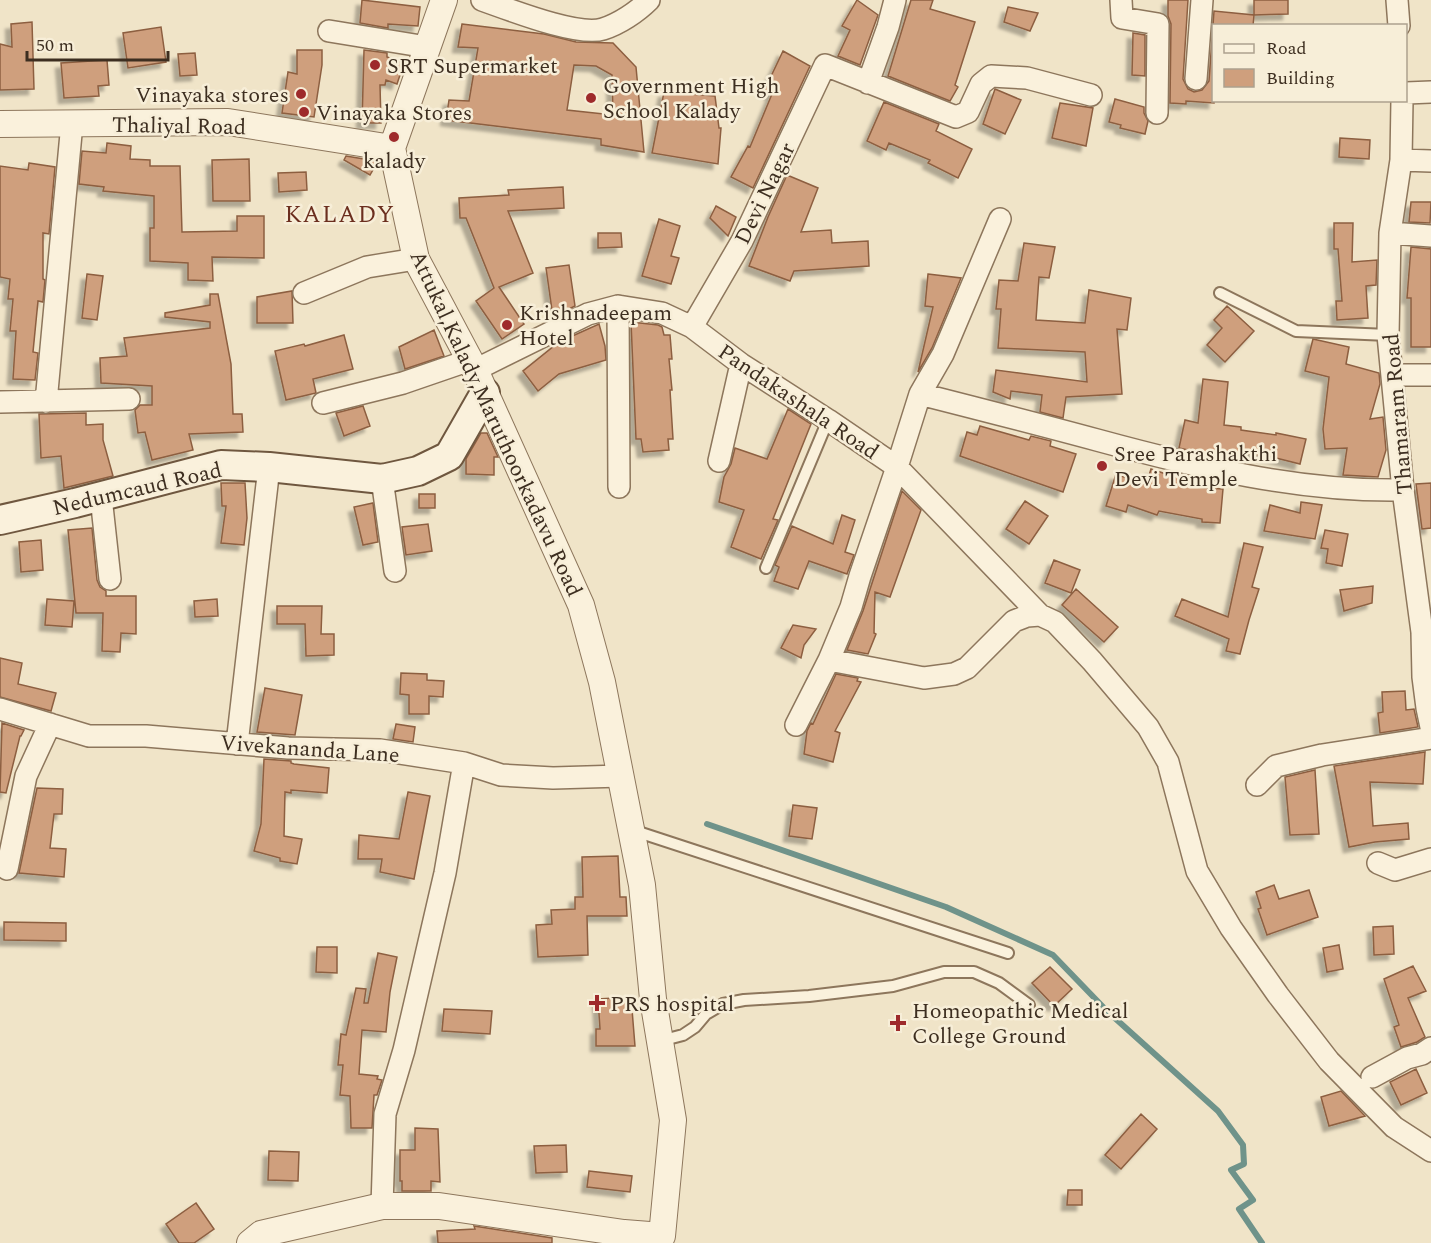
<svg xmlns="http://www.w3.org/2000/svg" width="1431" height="1243" viewBox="0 0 1431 1243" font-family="Spectral,serif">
<defs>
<filter id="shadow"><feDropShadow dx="-5.5" dy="5.5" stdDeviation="1.5" flood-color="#0004"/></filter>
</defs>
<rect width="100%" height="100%" fill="#f0e4c8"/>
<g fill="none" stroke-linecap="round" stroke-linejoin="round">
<path stroke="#6f938a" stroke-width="6" d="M707,824L946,907L1053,955L1107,1011L1218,1111L1243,1145L1244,1164L1231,1170L1253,1200L1239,1209L1262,1243"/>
</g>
<path fill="#cf9f7d" stroke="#8d5f41" stroke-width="1.5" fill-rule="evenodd" filter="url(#shadow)" d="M362,0L420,7L418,26L388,24V28L360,23Z
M857,0L878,15L860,65L838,56L850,30L842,26Z
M911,0H933L930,9L975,22L955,85L958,87L950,101L888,76Z
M1168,0H1188L1183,79L1188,89L1194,92L1202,90L1209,81L1214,11L1254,15L1253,26H1214V103L1186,101V104L1170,103L1171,24L1168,16Z
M1254,0H1288V14L1254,15Z
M1008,7L1038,13L1030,31L1004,22Z
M32,22L34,89L0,90V44L12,47L11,24Z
M462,24L544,34L576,42L613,43L636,67L644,152L601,145V139L446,120L449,100L469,101L478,48L458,47ZM574,65L596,66L612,75L613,115L567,110Z
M161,27L166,62L128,68L123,33Z
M1133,33L1145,35V76L1132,75Z
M297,50H322V65L314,117L282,113L288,72L297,74Z
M364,50L387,53V57L404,63L397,84L386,80L385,85H380L381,123H362Z
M783,51L810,66L753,188L731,177L748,146L750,147L772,94L764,91Z
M195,53L197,75L180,76L178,54Z
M107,60L109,85L98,86L99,96L64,98L61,63Z
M995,89L1021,100L1005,134L983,124Z
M664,92L715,96L719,128H721L718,164L652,153Z
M1115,99L1144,107V113L1148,121L1145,134L1120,128L1121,125L1109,122Z
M884,102L939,124L936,131L972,149L958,178L928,163L930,160L889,143L886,150L867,141Z
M1060,103L1093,108L1086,146L1052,138Z
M1340,138L1370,140L1369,159L1339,157Z
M107,143L131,146L130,159L150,160V166H180L182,232L237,231V216H264V258L212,257L213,281L188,280V263L150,261V228H154V196L103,191L104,187L79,184L82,151L106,153Z
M346,156L376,161H378L370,175L344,160Z
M249,159L250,201H213L212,160Z
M29,163L55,167L49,234L43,233V279L45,280L43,302L38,301L33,352L38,353L35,380L13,379L16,331H10L13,299H8L10,279L0,277V166L28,170Z
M306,172L307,190L279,192L278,173Z
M787,175L818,188L801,232L831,230L832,243L868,241L869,266L794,271L790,281L749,266L768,217Z
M563,187L564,208L508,211L533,273L499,287L524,324L502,339L476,301L494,288L466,218H460L459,198L509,195L508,190Z
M1411,202H1431L1430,223L1409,222Z
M716,206L736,217L728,236L710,218Z
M659,219L680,226L671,256L679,258L671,284L642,276Z
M1334,223H1353L1352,262L1377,260L1376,285L1366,286L1368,318L1337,320L1336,301H1342L1338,249H1334Z
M598,233H621L622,247L598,248Z
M1024,243L1055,247L1049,278L1039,277L1036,320L1085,323L1089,290L1131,298L1127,330L1117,329L1122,394L1066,397L1063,418L1040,412L1042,395L1011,391L1010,399L993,392L996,370L1087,382L1085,352L998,348L1001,309H996L999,280L1018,281Z
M1411,247L1431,249V347H1411V298H1407Z
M569,265L575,306L553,317L546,268Z
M87,274L103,276L97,320L82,318Z
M928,274L961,278L932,348L918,372L933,307L925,306Z
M292,291L293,323H257V297Z
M210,294H218L231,364L233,414H242L243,432L189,434L193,450L152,460L145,432L138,433L135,410L140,405H152V386L101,383L100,358L127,356L124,338L210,328V322L165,317V313L210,305Z
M1227,306L1254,331L1225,362L1207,345L1222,328L1214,320Z
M631,322L658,325L662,327L664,335H670L672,359H669L672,390H670L673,439H668L669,450L643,452L641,439H636Z
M599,324L605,346L606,360L559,374L538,391L523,371L559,342Z
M434,330L444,356L405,369L399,347Z
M344,335L353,369L313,379L316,393L286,400L275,351L304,344L305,346Z
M1313,339L1349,347L1346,364L1379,373L1380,384L1370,419L1383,417L1386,450L1378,477L1343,475L1347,448L1325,449L1323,429L1329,377L1305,371Z
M1203,379L1228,382L1224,425L1241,427V430L1276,435V433L1306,439L1300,464L1272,457L1238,452V456L1201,453L1179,448L1185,420L1198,423Z
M363,406L370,426L344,436L336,413Z
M788,409L811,424L773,519L778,520L761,559L731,547L744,510L719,502L724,477L731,464L735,448L767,459Z
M86,413V425L103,424V440L113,476L64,488L61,456L41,458L39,414Z
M980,426L1029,440L1031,436L1051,441L1050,446L1076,454L1063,492L960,456L967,432L977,435Z
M481,433H487L498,457H494V475L466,474V459Z
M1151,469L1172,476L1173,473L1195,478L1197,479L1195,487L1223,489L1220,523L1202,522V519L1159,511L1157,515L1128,505L1126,512L1106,506L1116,474L1146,485Z
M221,483H245L247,518L244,545L221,543L226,506H222Z
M1431,483V528L1422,529L1416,484Z
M902,491L921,510L890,597L875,592L874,633L876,634L868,654L847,650L863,611Z
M419,494H435V508H419Z
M1025,501L1048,516L1029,544L1006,529Z
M1301,502L1322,505L1315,539L1264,531L1270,505L1300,513Z
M373,503L378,542L363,545L354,507Z
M842,515L855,520L845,552L854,555L847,574L809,561L798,589L774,581L779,567L775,565L792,526L833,544Z
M428,524L432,551L406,555L402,527Z
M92,528L97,580L100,587L106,591V596H136V634L121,633L120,652L102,651L103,613H76L68,530Z
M1325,530L1348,534L1342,566L1326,563L1328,549L1321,548Z
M41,540L43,570L21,572L19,542Z
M1244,543L1263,547L1252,587L1259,589L1249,620L1240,654L1226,651L1229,639L1175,616L1182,599L1228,617Z
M1054,560L1080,570L1071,593L1045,583Z
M1373,586L1372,603L1344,611L1340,590Z
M1076,589L1118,627L1104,642L1062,605Z
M47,599L74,601L72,627L45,625Z
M217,599L218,616L195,617L194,601Z
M277,606H322L321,634H334V655L306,656L305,624H277Z
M793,625L816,629L804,645L801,658L781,648Z
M0,658L22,663L18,684L56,693L51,711L0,697Z
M401,673L427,674V680L444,681L443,697L429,696V714H409V695L400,694Z
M836,674L858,678L857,681L861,682L835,731L840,733L833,762L804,754L807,731L811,723L813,724Z
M265,688L302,695L295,735L257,732Z
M1405,691L1406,710L1414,709L1418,727L1380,733L1378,713L1383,712L1382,692Z
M2,723L24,730L21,736H20L6,793L0,792Z
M396,724L415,727L413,742L393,739Z
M1425,752L1423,784L1370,782L1373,826L1408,823L1409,839L1375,842L1349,847L1334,766Z
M264,759L291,761V763L294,764L329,768L327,793L291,790V793L285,792L284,836L302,839L297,864L280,861V858L254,851L261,824Z
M1315,770L1319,834L1290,835L1285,777Z
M37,788L63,789L62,814H54L50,848L66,849L64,877L19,873Z
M408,792L430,796L414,879L380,872L382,859H358L359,835L399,839Z
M793,805L817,808L812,839L789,836Z
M618,856L620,897H626L627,916H587L588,955L538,957L536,925L552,924L551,910L575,909V897H583L582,857Z
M1274,885L1279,899L1309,890L1318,917L1267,935L1258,909L1261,908L1256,892Z
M4,922L66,923V941L4,940Z
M1393,926L1394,954L1374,955L1373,927Z
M1339,945L1343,969L1327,972L1323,948Z
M317,947H337V973L316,972Z
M378,953L397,957L390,992L386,1032L362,1030L359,1074L378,1076L377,1079L382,1080L377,1095H374L372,1128H351L350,1096L340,1095L343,1065H338L341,1034L346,1035L356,988L366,989L364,1003H368Z
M1413,966L1426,991L1408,998L1425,1037L1417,1042L1401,1047L1394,1027L1399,1025L1384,979Z
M1050,967L1072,989L1054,1006L1032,983Z
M631,997L635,1046H596V1029H600L598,999Z
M444,1009L492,1011L490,1034L442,1031Z
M1416,1069L1427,1093L1401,1105L1390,1082Z
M1341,1091L1365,1116L1329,1126L1321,1097Z
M1141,1114L1157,1129L1121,1169L1105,1155Z
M415,1128L438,1129L440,1182L431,1181V1191H402V1181H400V1150H415Z
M566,1145L567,1172L536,1173L534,1146Z
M269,1151L299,1152L298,1181L268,1180Z
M589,1171L632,1176L630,1192L587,1187Z
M1068,1190H1082V1205H1067Z
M196,1203L214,1229L194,1243H179L166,1224Z
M474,1226L552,1238V1243H438L437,1231L475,1229Z"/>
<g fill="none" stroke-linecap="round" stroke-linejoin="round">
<defs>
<path id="service" d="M1220,293L1296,331L1388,335
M766,568L828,420
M632,830L1008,953
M660,1041L683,1035L695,1027L706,1014L723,1004L744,1000L809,996L893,986L944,972H974L999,983L1029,1005"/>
<path id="minor" d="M482,0C508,9 578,37 603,29C619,24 637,12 649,0
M1121,0L1122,18L1158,24L1157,113
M1397,0L1399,26
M329,31L427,47
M1196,79L1202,0
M868,83L888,27L895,0
M1406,93L1431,92
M1402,100L1401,160L1390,233L1388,335L1403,490L1422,632L1423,677L1427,708L1431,727
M1401,160L1431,161
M1390,233L1431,236
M304,293L367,267L416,259
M618,306L619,487
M692,327L742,241L825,65L956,117L968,112L981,84L991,76L1027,78L1091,95
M475,370L588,314L618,306L662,313L692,327L741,364L828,420L897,467L920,394C979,409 1038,424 1097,440C1196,467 1300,492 1403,490
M1392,375H1431
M920,394L943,354L1000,219
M0,402L129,399
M46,402L72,123
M323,403L403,383L470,360
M719,461L741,364
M382,479L395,571
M101,497L110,579
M829,660L924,678L954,674L967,668L1014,621L1027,616L1040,615L1055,622L1092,661L1148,727L1168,762L1197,871L1231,928L1278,995L1329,1061L1394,1127L1431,1151
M0,709L89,736H146L288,748L380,750L464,763L501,775L553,778L621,776
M796,725L829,660L851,607L860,576L897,467L1040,615
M237,744L269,467
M1257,785L1276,766L1322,755L1431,738
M1378,863L1395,870L1431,859
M7,869L26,776L50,724
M1372,1077L1407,1058L1422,1054L1431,1048
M382,1206L385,1114L404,1050L445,873L464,763"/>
<path id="tertiary" d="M444,0L392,148L416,259L475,370L581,605L602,682L642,885L653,999L673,1120L662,1236L658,1243
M0,124L228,122L392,148
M250,1243L261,1234L382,1206H439L624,1233L662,1236"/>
<path id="secondary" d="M0,520L75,503L221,465L269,467L382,479L418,471L449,456L485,393"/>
</defs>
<use href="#service" stroke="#8d765c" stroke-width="14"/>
<use href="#minor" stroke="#8d765c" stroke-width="24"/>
<use href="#tertiary" stroke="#8d765c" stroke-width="28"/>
<use href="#secondary" stroke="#6f573f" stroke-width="32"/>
<use href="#service" stroke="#faf1dc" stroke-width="10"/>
<use href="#minor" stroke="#faf1dc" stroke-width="21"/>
<use href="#tertiary" stroke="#faf1dc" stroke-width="26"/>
<use href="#secondary" stroke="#faf1dc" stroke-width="28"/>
</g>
<g fill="#9e2a2b" stroke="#f7eed8" stroke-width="2">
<circle cx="375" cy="65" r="6"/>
<circle cx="301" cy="94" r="6"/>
<circle cx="591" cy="98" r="6"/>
<circle cx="304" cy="112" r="6"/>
<circle cx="394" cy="137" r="6"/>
<circle cx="507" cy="325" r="6"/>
<circle cx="1102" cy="466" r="6"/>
<path d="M594 994h6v6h6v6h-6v6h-6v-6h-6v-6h6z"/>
<path d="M895 1014h6v6h6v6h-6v6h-6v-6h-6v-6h6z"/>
</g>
<g text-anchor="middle" stroke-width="5" stroke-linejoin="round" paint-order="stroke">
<g font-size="22" fill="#3d2e20" stroke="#f7eed8" text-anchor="start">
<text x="387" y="73">SRT Supermarket</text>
<text x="603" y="93">Government High<tspan x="603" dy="25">School Kalady</tspan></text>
<text x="289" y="102" text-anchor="end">Vinayaka stores</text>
<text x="316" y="120">Vinayaka Stores</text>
<text x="394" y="168" text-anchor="middle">kalady</text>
<text x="519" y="320">Krishnadeepam<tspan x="519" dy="25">Hotel</tspan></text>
<text x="1114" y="461">Sree Parashakthi<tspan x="1114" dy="25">Devi Temple</tspan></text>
<text x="610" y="1011">PRS hospital</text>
<text x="912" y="1018">Homeopathic Medical<tspan x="912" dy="25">College Ground</tspan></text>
</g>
<g font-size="22" fill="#3d2e20" stroke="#f7eed8">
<text transform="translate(179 125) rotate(1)" y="8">Thaliyal Road</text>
<text transform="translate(764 193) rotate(-64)" y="8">Devi Nagar</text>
<text transform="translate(799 401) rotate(34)" y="8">Pandakashala Road</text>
<text transform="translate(1397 414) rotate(-95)" y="8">Thamaram Road</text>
<text transform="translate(497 423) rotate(65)" y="8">Attukal,Kalady,Maruthoorkadavu Road</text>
<text transform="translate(137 488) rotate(-13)" y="8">Nedumcaud Road</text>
<text transform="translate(310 748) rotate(4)" y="8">Vivekananda Lane</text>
</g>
<g font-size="24" letter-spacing="1.5" fill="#6b2e1e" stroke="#f7eed8">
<text x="340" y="222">KALADY</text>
</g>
</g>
<rect x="1212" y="24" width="195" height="78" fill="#f7eed8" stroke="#ada18e" stroke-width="1.5"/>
<rect x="1224" y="44" width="30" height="9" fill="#faf1dc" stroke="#ada18e" stroke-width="1.5"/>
<text x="1266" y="54" font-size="18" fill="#3d2e20">Road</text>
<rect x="1224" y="69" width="30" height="18" fill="#cf9f7d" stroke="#ada18e" stroke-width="1.5"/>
<text x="1266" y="84" font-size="18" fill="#3d2e20">Building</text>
<path d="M27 51v9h141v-9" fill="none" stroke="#3d2e20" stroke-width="3"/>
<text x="36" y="51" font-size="18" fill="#3d2e20" stroke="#f7eed8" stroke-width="4.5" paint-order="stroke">50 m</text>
</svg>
